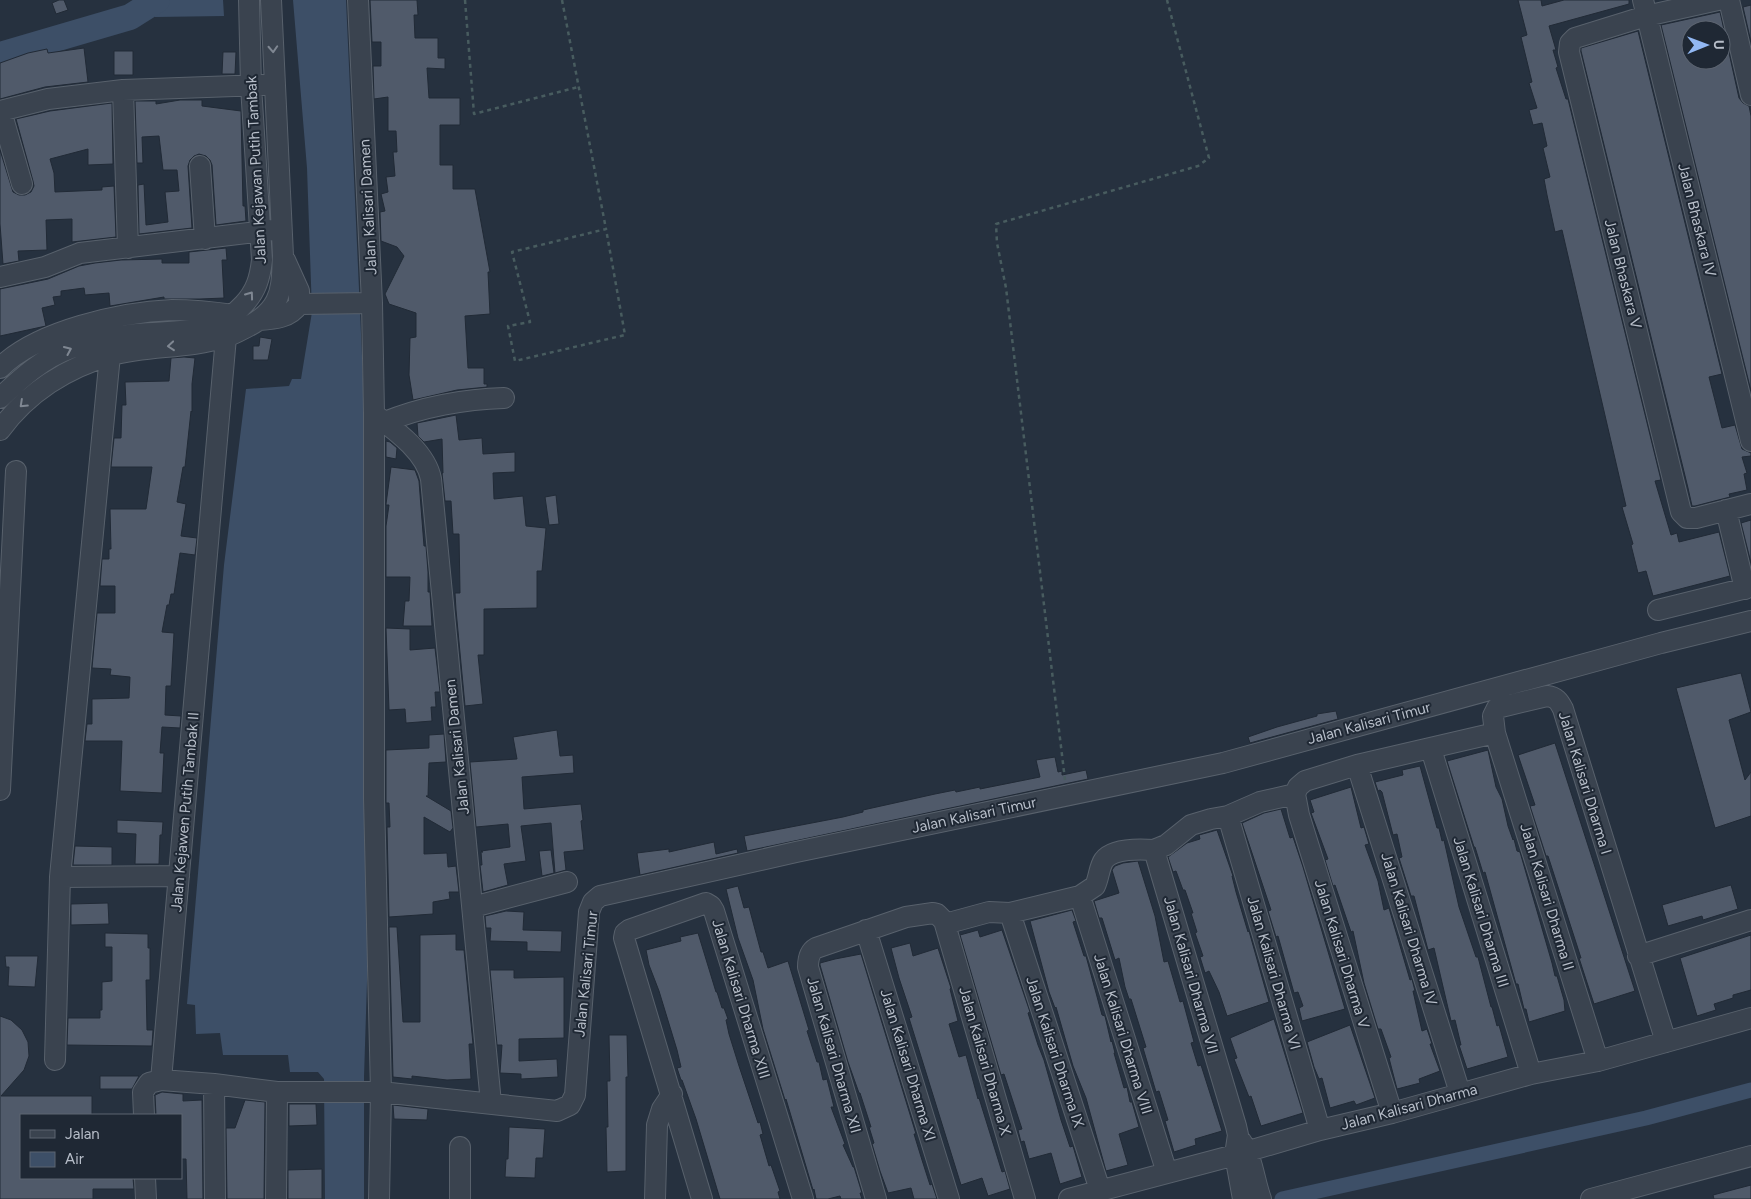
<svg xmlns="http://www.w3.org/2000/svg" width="1751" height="1199" viewBox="0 0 1751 1199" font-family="Figtree,sans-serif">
<rect width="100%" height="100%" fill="#26313f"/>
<path fill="#3d4f67" d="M153,0H223L224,16L155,17Z
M293,0H346L366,445L368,950L364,1077V1199H325L324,1079L318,1072H290L288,1055H223L220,1033L196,1034L195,1005L187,1004L224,565L246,389L289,386L292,379H301L312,312L307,168Z"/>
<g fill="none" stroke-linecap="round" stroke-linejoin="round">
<path stroke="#3d4f67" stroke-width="15" d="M1282,1199L1646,1118L1751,1090"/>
<path stroke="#3d4f67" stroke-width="26" d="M0,55L130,17L157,0"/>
</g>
<path fill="#505a6a" stroke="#212a36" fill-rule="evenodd" d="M59,0H64L68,10L56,14L52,3Z
M370,0H417L418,15H414L415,38H438V58H445V69L427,68L429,98H460V125H440V165H453V189H475L490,272H488L490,314L465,316L468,368H484V384H487V387L457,390L413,400L409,375L410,338L416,337V313L389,304L385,294L404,256L397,247L381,241L380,212L385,211L381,194L388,192L386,177L395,176L393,152H397L396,131H388V97L374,99L373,66H381V42H372Z
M1518,0H1541L1542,6L1564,0H1629V4L1549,26L1556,50H1553L1558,67L1556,68L1566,99H1568L1661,480L1655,481L1671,535L1677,533L1679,542L1719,532L1730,576L1653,596L1646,571L1638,573L1631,545L1633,544L1622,507L1626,506L1562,230L1555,232L1547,195L1544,179L1550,177L1543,148L1547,146L1542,123L1533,125L1529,110L1537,108L1529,83L1532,82L1521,37L1527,35Z
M1751,5V42L1743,7Z
M1720,12L1739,98L1743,103L1749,106L1751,116V391L1661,25ZM1691,30H1721V60H1691Z
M1638,31L1722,374L1709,377L1722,428L1735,425L1742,449L1751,453V456L1742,457L1747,473L1744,474L1747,490L1729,494L1730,497L1695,506H1692L1688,488L1581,51V48Z
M84,48L88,82L45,87L0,99V63L28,53L47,49L48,53Z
M114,51H133V75H114Z
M223,52H236L235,74H222Z
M180,100H202V106L241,111L243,206H245L246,221L216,225L212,165L210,160L206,156L199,154L194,156L190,160L188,166L192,228L139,234L138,185L144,184L146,225L168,222L165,192L179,191L177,170H163L159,136L142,137L143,163H137L135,101H156V104Z
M112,103L113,164L88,165V149L50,159L54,173L55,192L102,190V187L114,186L116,237L72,242V219L46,220L47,250L18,251L19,261L3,264L0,224V150L13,192L19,195H25L31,192L34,186L33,181L16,119L50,111Z
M226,248L227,260H222L224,298L200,299H164V297L110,306L109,293L85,295L84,288L61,291V296L53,297L55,305L42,308L46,326L0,336V289L48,279L79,266L95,263L121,260L162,259V263H189V252Z
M260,337L272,339L268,360H253V346H259Z
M184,357L195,358L192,384V412L191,411L185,467H183L177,502L186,504L181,536L197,538L195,555L180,553L174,594H171L169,605H167L162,632L174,633L171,686H166L165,715L181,716L180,728L162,727L160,753H164L162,793L120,791L122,741H85L87,724H92V699L129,698L130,677L110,675L111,669L92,668L97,613H115V586H100L102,559H109V549H111L110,509H146L152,467H111L114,438H121L122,405H126L125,382L169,381L171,358Z
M456,415L459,440L482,438L483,454L515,452V472L493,473L494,499L523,496L526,526L546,528L542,571H537V608L484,609V655H478L483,704L465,706L456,610L455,593H460L459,534H453L451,501H445L442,473H443L442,439L424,442L418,436L417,423Z
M386,441L390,442L397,448L396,459L386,457Z
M391,467L415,470L419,481L424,546H426L428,572V592H430L432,626H403L405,601H409L410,577H386V526L389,505H386V504Z
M556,495L559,524L549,525L545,497Z
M1751,520V563L1741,523Z
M386,628L410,629V650L435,648L440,692H435L436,707H431L432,721L406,723L405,709L389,710Z
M1741,673L1751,712L1729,720L1745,780L1751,772V816L1715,828L1676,688Z
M1336,711L1338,719L1250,743L1248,737L1277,727L1317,716V714Z
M557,730L560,756L573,755L574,773L522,777L524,809L581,804L583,820L581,821L584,850L564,852L566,870L555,873L551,823L521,826L526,861L504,864L508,885L483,892L480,865H482L481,852H483L481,851L510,847L508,824L476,827L470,762L517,759L513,737Z
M444,734L446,762L429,763L428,796H426L451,811L453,828L450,832L424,817V854L447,853L448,867L456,866L459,892H449L450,899L433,902V914L389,917L387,827H390L389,803H386V750L429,748V735Z
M1555,743L1635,991L1594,1004L1579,958H1581L1560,893L1548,856H1546L1530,806L1535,805L1518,755Z
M1488,750L1496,787L1502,799L1508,826L1513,840L1514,839L1517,851L1520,852L1552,963L1555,976H1557L1564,1000L1565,1011L1529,1022L1526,1009H1524L1518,984H1516L1485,872L1483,873L1475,847H1474L1447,761Z
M1055,757L1058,772L1062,771V775L1086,770L1088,779L747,851L744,836L843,817L863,812V810L935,794L955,790L956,792L980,787V789L1040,777L1036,760Z
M1420,766L1437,828H1439L1442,841L1444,840L1459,907L1476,957H1478L1491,1007H1492L1497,1026L1499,1025L1508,1057L1467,1069L1459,1045H1461L1455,1020L1451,1021L1434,948L1428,950L1414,896H1411L1399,858L1402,857L1397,834L1393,835L1382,792L1380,790L1378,791L1375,782L1403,775L1402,770Z
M1351,787L1361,828L1364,827L1369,844L1365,845L1378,881L1384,910L1389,908L1410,980L1412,979L1415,991H1413L1422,1031L1427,1029L1432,1044H1430L1440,1071L1419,1079L1420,1083L1397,1089L1389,1058L1391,1057L1381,1029H1378L1364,983L1353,931L1351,932L1335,885L1333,886L1325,860L1328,859L1311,813L1314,812L1310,800Z
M1281,809L1290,838L1293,837L1303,867L1345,1009L1302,1021L1299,1008L1303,1006L1298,992L1294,993L1278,936L1276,937L1268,911L1271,910L1242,823L1264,813Z
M117,820L163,822L162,835H160L159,864H135L136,834L117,833Z
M1217,830L1233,876H1232L1236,892L1248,932L1249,931L1269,1002L1227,1016L1219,992L1209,971L1205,973L1200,957L1203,956L1195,933L1197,932L1191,913H1193L1185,890H1183L1176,871L1173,872L1168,857L1187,843L1200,839L1199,835Z
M714,842L716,854L737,849L738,853L640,875L637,853L669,849V852Z
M75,846L112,847V865H73Z
M551,850L554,873L542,876L539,851Z
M1138,861L1155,916L1164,962L1168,961L1180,1002L1183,1001L1194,1042L1191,1043L1198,1066L1201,1065L1222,1131L1195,1139L1196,1145L1174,1152L1165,1121L1168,1120L1159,1091L1156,1092L1143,1048L1146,1047L1131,999H1129L1125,987L1119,958L1115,960L1102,918H1099L1094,901L1119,893L1112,870L1115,866L1123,863Z
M1731,885L1738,909L1703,920L1702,916L1668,926L1662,905Z
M738,886L744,908L749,907L761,952H763L768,968L788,961L809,1030L807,1031L817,1062H819L823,1080L827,1079L834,1107H831L845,1144L843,1145L853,1167H854L862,1193H860L862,1199H841L840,1196L828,1199H816L814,1189L813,1190L786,1099L785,1100L763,1029L753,980L738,938L726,889Z
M108,903L109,924L71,925V904Z
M1072,910L1076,921L1073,922L1084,956H1086L1102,1015L1105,1016L1111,1042L1112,1041L1115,1053H1114L1124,1088L1127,1087L1130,1102H1132L1139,1127L1119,1134L1128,1165L1106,1171L1086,1098L1073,1066L1056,1007L1055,1008L1049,992L1030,921Z
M506,911L524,912L523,930L562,931L561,952L527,951V942L490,941L491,928H486L485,916Z
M389,927H397L403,1022H420V935L456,934V950H464L473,1044H469L471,1079L447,1080L412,1076V1079L393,1077Z
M978,930L980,937L1002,930L1030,1012L1028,1013L1038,1045L1044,1060L1061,1120L1070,1147L1073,1146L1082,1177L1060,1184L1051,1153L1029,1159L1024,1141L1021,1142L1018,1130L1022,1129L1004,1074L1001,1075L960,935Z
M105,933L148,934V948H150V980H146L147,1030H153L152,1046L67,1045L68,1018H100V1010H102V982L112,981V947H105Z
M698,933L716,992H717L722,1008H724L728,1019L726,1020L729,1034L739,1066L758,1123L760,1122L763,1134L760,1135L769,1166L771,1165L780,1191L778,1192L780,1199H720L696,1119L682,1080H681L677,1068L681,1067L677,1050L659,991L649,965L646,950L681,941L680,937Z
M1751,935V990L1733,995V998L1714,1004L1716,1010L1697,1016L1680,958Z
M910,943L913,956L938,948L951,988L950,989L958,1021L949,1024L959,1057L966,1055L978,1099L979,1098L1002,1172L1005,1171L1010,1189L988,1196L982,1178L961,1185L909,1018L912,1017L899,978L891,948Z
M861,954L916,1134H914L922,1160L930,1185L932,1184L937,1199H914L911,1188L888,1193L880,1171L872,1144L874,1143L869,1127H871L860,1093H859L848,1062L820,965V963L835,959Z
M5,956H38L35,987L8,986L9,967H6Z
M490,970H514V978L564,977V1038L519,1039V1061L557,1059L558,1077L521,1079V1074L500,1073L502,1045H497Z
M0,1016L11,1020L22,1030L28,1042L29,1056L24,1070L1,1096H92V1115H21V1178H133L134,1189H93V1199H0Z
M1274,1019L1303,1113L1261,1126L1251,1096L1249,1097L1234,1059L1237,1058L1230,1038Z
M1350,1025L1375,1098L1356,1105L1354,1101L1330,1108L1322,1078L1319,1079L1314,1067L1307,1042Z
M609,1035H627L628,1077H626V1171L607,1172L606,1127H608L607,1081H610Z
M100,1076H139L132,1089H100Z
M162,1092L183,1094V1101L202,1100L203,1199H187L186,1159H181V1115H156L155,1095Z
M245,1100L265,1102L264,1199H227L226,1128H235Z
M289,1104H316L317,1125L289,1126Z
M393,1105L428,1109L427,1120L394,1119Z
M509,1127L545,1129L543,1158H536L535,1178L505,1177L506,1159H508Z
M322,1169V1199H288V1170Z
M1751,1185V1199H1714L1713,1195Z"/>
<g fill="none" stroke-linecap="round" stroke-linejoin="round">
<defs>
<path id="minor" d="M358,0L372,303L374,414V798L381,1092L379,1199
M1643,0L1751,441
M1718,0L1646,16L1575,38L1570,43L1569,52L1681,512L1687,518H1696L1751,504
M1729,0L1751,95
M123,90L128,248
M0,111L48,99L123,90L263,85
M1,111L22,184
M200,166L205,239
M0,277L45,267L80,253L273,230
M299,304L372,303
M259,320C274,319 290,318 299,304V291L285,260
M226,337L161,1080L214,1084L277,1092H381L557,1111L570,1105L575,1095L589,912L593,902L600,896L796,852L1223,763L1661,643L1751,621
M0,368C36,331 122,312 172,310C193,310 213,312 233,315
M0,398C21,378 43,358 71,348C92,340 115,336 137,334C175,330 216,336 244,304C256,291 260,278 262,260L251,86L249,0
M374,414C395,430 426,452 431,479L491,1103
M385,422C421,407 465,399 504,398
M0,430C27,393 67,367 112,355C149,345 188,349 225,337C233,335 241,330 249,326C260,320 270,313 276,301C283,287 282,271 283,256L271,0
M1726,510L1745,589
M1658,610L1751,587
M1495,733L1598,1061
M1431,749L1531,1074
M1357,765L1460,1093
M0,790L16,471
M1295,794L1298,787L1305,781L1357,765L1495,733L1493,716L1497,708L1547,696C1556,697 1559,701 1563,709L1666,1042
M1295,794L1299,815L1392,1113
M1228,816L1320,1130
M1154,850L1166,845L1191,825L1211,819L1228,816L1260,802L1295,794
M60,877L179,876
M1080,896L1167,1173
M473,907L567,882
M1010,913L1100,1190
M945,924L989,912L1010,913L1080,896L1095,886C1099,878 1099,867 1104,860C1113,848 1141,849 1154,850L1236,1126L1238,1135L1235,1155L1243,1199
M866,930L949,1199
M1638,956L1751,920
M55,1060L60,877L110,355
M214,1084L215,1199
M144,1115L143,1092L149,1083L161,1080
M1241,1141C1253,1158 1254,1180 1261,1199
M145,1178L146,1199
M276,1199L277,1092
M460,1199V1147
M655,1199L657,1125L662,1109L672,1094
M702,1199L624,938L625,933L629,930L706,903L711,906L714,911L803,1199
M876,1199L808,967C808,959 809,952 816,948L906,917L933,913L937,914L944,921L1025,1199
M1069,1199L1235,1155L1320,1130L1392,1113L1531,1074L1598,1061L1751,1018
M1591,1199L1751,1156"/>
</defs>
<use href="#minor" stroke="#58616c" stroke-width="22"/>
<path stroke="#485c5f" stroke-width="2.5" stroke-dasharray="4 4" stroke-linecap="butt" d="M465,0L474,114L578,87
M562,0L606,229L512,252L530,322L508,326L515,361L625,335L606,229
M1065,780L1006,288L997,243L996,224L1198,166L1209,158L1167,0"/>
<use href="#minor" stroke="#3a434f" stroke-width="20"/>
</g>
<defs><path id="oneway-chevron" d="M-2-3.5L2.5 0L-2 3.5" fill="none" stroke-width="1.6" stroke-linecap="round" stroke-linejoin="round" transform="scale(1.25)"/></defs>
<g stroke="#7f8792">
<use href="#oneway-chevron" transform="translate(273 49) rotate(87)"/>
<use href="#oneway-chevron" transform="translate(250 295) rotate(-54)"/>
<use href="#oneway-chevron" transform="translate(171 346) rotate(175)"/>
<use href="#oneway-chevron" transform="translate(68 350) rotate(-24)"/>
<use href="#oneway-chevron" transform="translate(23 404) rotate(137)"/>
</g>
<g text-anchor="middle" stroke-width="4" stroke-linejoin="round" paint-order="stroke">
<g font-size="15" fill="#b7bec9" stroke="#1f2834">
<text transform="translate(256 170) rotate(-93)" y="5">Jalan Kejawan Putih Tambak</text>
<text transform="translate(368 207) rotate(-93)" y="5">Jalan Kalisari Damen</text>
<text transform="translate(1697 220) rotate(76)" y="5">Jalan Bhaskara IV</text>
<text transform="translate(1623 274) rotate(76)" y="5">Jalan Bhaskara V</text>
<text transform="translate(1369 723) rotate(-15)" y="5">Jalan Kalisari Timur</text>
<text transform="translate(457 747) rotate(-96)" y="5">Jalan Kalisari Damen</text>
<text transform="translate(1585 783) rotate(73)" y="5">Jalan Kalisari Dharma I</text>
<text transform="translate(185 812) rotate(-85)" y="5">Jalan Kejawen Putih Tambak II</text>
<text transform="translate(974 815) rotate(-12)" y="5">Jalan Kalisari Timur</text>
<text transform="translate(1547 897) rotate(73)" y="5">Jalan Kalisari Dharma II</text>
<text transform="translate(1481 912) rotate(73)" y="5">Jalan Kalisari Dharma III</text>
<text transform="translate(1409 929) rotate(73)" y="5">Jalan Kalisari Dharma IV</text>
<text transform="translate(1342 954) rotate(73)" y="5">Jalan Kalisari Dharma V</text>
<text transform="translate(1274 973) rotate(74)" y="5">Jalan Kalisari Dharma VI</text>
<text transform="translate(586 974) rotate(-84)" y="5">Jalan Kalisari Timur</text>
<text transform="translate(1191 975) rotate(74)" y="5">Jalan Kalisari Dharma VII</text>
<text transform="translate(741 999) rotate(73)" y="5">Jalan Kalisari Dharma XIII</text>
<text transform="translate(1123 1034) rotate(73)" y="5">Jalan Kalisari Dharma VIII</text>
<text transform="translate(1055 1052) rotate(72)" y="5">Jalan Kalisari Dharma IX</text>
<text transform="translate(834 1055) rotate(74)" y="5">Jalan Kalisari Dharma XII</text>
<text transform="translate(985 1061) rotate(74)" y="5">Jalan Kalisari Dharma X</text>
<text transform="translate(908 1065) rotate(73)" y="5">Jalan Kalisari Dharma XI</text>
<text transform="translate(1409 1107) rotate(-15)" y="5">Jalan Kalisari Dharma</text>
</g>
</g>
<rect x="20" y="1114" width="162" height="65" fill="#1f2834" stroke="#5c6470"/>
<rect x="30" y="1130" width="25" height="8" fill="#3a434f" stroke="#5c6470"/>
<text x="65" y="1139" font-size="15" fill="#b7bec9">Jalan</text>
<rect x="30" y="1152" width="25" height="15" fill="#3d4f67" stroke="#5c6470"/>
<text x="65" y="1164" font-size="15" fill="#b7bec9">Air</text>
<g transform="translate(1706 45) rotate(89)"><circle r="24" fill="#1f2834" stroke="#5c6470"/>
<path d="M0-4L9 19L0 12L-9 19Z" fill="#92b8f3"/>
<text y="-8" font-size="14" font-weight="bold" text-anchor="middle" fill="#b7bec9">U</text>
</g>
</svg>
